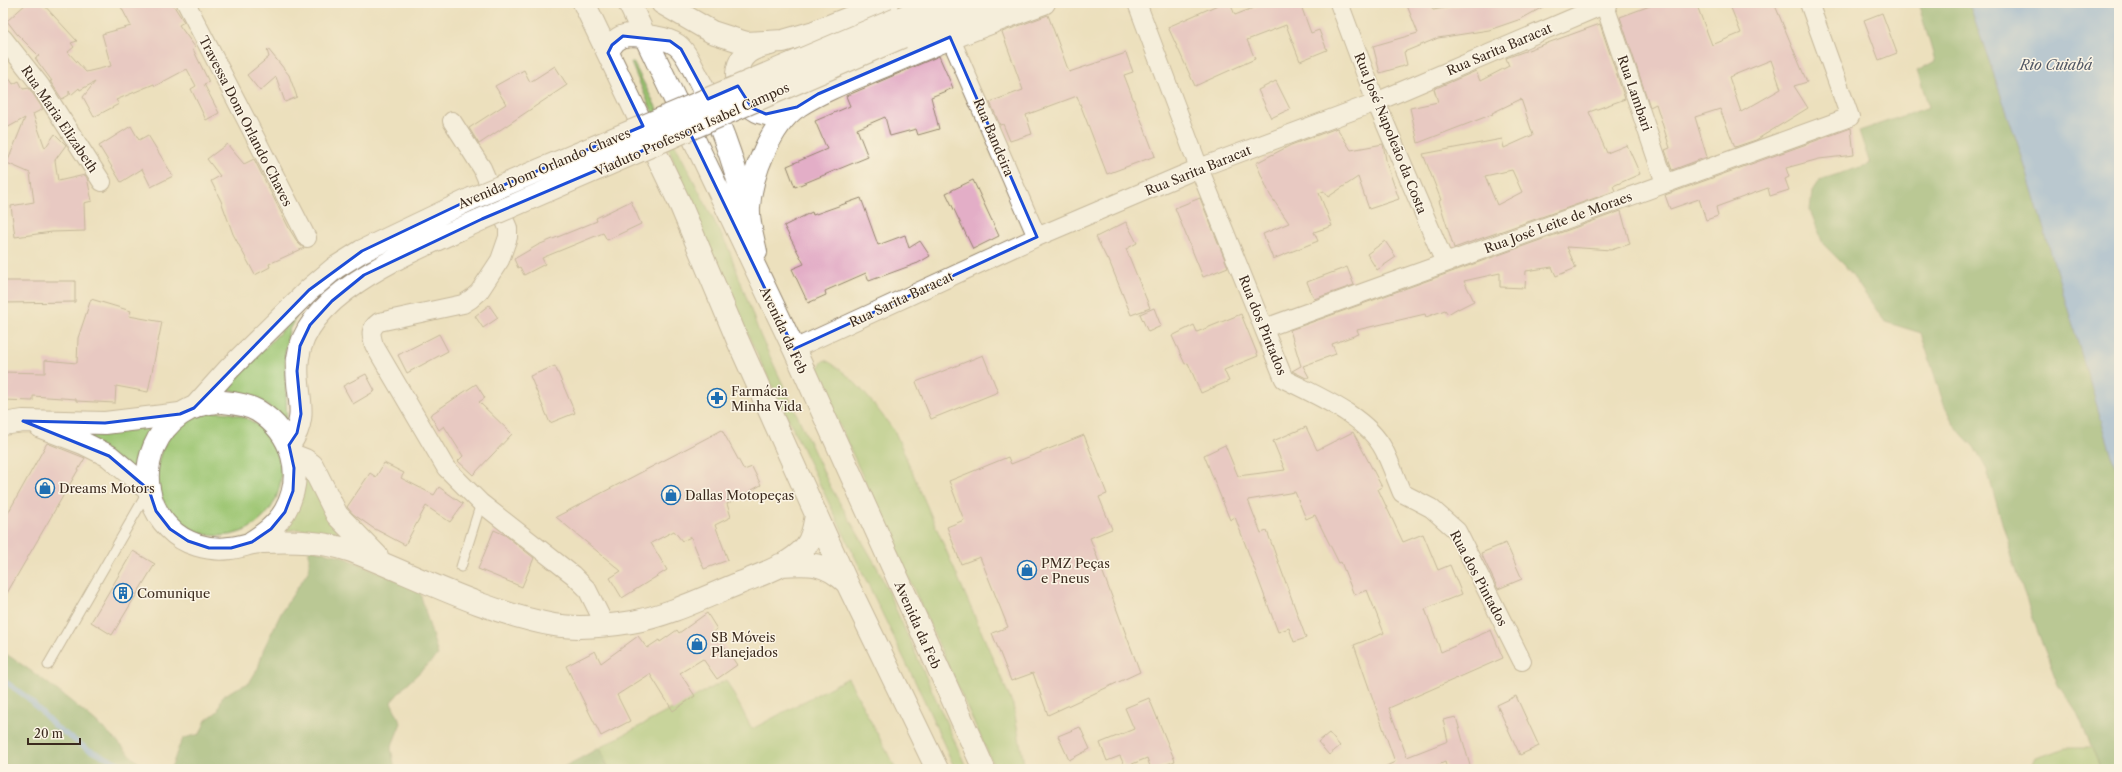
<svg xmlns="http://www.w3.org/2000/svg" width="2122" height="772" viewBox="0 0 2122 772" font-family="'Libre Caslon Text',serif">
<rect width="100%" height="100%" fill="#fcf5e5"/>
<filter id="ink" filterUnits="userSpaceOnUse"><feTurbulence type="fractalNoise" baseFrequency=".025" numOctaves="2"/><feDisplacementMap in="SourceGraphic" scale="8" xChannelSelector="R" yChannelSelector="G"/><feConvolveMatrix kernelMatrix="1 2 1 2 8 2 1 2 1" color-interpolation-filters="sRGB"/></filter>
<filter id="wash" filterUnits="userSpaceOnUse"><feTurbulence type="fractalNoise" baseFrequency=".012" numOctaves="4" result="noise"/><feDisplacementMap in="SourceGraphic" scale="16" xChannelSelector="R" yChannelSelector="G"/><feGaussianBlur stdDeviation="0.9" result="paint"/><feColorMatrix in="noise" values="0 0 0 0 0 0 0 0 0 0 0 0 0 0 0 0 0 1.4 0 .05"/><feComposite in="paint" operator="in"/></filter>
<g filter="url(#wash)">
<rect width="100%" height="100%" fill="#ece0bd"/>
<path fill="#9bc571" stroke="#6b7848" d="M633,62L729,250L760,335L830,486L877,567L967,769H955L925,702L754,348L685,194L672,157L631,63Z
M297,315L289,330L285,354L287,428C269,402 256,395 225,389Z
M825,360C852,373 877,408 895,432L1013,705L1025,769H995L816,373L821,363Z
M157 474a62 62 0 1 1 124 0a62 62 0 1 1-124 0Z
M153,420L140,450L134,469L58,425Z
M303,471L339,534L298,529L277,532Z
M848,678L896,769H609L599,748L726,680L752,729Z
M2066,748H2092L2101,769H2030L2035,758Z"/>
<path fill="#7caa63" stroke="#5c6a40" d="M1918,3H1969L2021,153L2113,459L2119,473V769H2101L2078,715L2058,685L2037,630L2013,561L1987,470L1974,447L1955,427L1944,405L1921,333L1885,322L1846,267L1823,244L1810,210L1812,191L1819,180L1870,164L1859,131L1929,107L1917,71L1935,61Z
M309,549L341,556L419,589L438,655L406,685L391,702L401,723L391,748L395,769H170C176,758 177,747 184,738L200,734L206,720L218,711L222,697L233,690L249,683L258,668L264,648L282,611L309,570Z
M3,652C42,677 78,706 112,736C124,747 133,761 148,769H3Z
M599,748L609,769H560Z"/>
<path fill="#7babe5" stroke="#5b6a82" d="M1969,3H2119V473L2113,459L2021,153Z"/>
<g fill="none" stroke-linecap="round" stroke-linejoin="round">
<path stroke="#7babe5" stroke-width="5" d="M3,680L28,698L56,727L87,749L132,769"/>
</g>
<g id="blocks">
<path fill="#e3aec7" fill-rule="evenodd" d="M27,3H42L77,41L71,43L74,47L68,52L86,72L111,66L102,34L131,26L119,3H172L184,22L179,25L195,47L193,49L209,82L204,84L219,113L206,120L191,89L196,86L187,69L155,86L154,84L116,100L119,104L94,117L83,97L95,82L80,90L79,88L71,95L69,91V95L62,99L50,81H52L35,58L39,56L17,34L7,21Z
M1222,3H1230L1235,15L1266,3H1300L1311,33L1319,30L1327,50L1300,61L1286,25L1247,40L1255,59L1195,86L1168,27Z
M1406,3H1430L1433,10L1473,3H1550L1521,19L1489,30L1438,38L1404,52L1407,65L1380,73L1373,46L1418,33Z
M1658,3H1696L1712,45L1741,33L1729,3H1774L1807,82L1794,86L1808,108L1756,140L1735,147L1720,109L1695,117L1707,157L1672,170L1665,150L1670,148L1656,104L1650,107L1620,17ZM1771,60L1781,89L1741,112L1729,77Z
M1882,13L1897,53L1879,60L1864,20Z
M1048,15L1069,72L1126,53L1133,72L1124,75L1155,156L1107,174L1077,96L1026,115L1032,134L1010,141L1003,124L1000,125L990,102L1023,90L1002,32Z
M1600,24L1625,99L1589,112L1607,153L1627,145L1640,174L1613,186L1615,191L1454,248L1439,201L1441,200L1423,154L1502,139L1504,148L1533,135L1521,99L1492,113L1493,114L1418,143L1410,108L1438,102L1434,89L1476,71L1480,81L1509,66L1506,58ZM1512,170L1522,192L1497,205L1485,176Z
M268,49L289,75L297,97L285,102L276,77L260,91L247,75L269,57L267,50Z
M939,56L953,88L931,97L939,129L918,135L916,129L890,136L885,117L857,129L868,157L795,187L787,166L827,149L815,121L850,106L846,96Z
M555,66L567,85L479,144L469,128L506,104L495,86L524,70L530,82Z
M3,69L13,84L19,81L23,89L29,88L43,109L33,114L45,148L55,134L66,145L55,160L58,181L85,175L87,178L92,201L84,203L85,231L52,232L15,237L11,206L34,202L30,173L7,163L25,118L3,130Z
M1276,81L1290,109L1271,118L1258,90Z
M131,126L139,140L148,135L173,176L151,187L142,169L121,182L99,146Z
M1337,128L1351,150L1383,144L1387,165L1399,199L1369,209L1358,177L1328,197L1324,191L1319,193L1332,226L1314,232L1318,241L1273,259L1263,234L1289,223L1270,195L1256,163L1291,145Z
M1851,128L1854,155L1819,159L1786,168L1789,177L1785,179L1789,190L1770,196L1768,188L1716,207L1718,216L1706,220L1699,199L1670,209L1665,195Z
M227,144L244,164L254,159L290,230L298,243L304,248L269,264L270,267L255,275L233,234L221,201L211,181L220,176L207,159Z
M973,180L999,236L973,249L946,193Z
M861,198L878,245L905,235L909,248L920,241L930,256L918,263L869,281L866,273L825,291L826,295L808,303L792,269L804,264L784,226L812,212L813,215Z
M1200,198L1228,267L1203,277L1175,208Z
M631,201L641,224L607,240L603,233L542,258L545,264L524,275L520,267L518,268L514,259L538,245L597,221L596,218Z
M1621,211L1630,244L1611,250L1567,247L1576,268L1556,276L1552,267L1526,271L1525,288L1500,287V273L1464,281L1474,301L1458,309V308L1448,314L1445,310L1426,317L1425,314L1357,330L1359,334L1332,344L1336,354L1303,366L1309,377L1306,378L1292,371L1301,366L1290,330Z
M1126,222L1137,243L1126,249L1150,308L1131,315L1108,258L1107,259L1096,237Z
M1385,241L1396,257L1377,270L1367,254Z
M1347,267L1354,285L1314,299L1307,282Z
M3,281H75V302L3,303Z
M91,299L131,311L129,316L162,322L148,392L116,386L115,403L76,401V399L33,396V401L3,400V372L45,373V360L77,363L78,338Z
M489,305L498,318L483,328L475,316Z
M1154,308L1161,326L1148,332L1140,314Z
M1241,314L1258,356L1224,370L1229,381L1201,393L1188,363L1185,364L1172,336L1194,325L1197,332Z
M439,334L448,351L407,373L398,355Z
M983,355L998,392L931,419L916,382Z
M555,366L575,413L550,423L530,376Z
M366,374L375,391L353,404L343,386Z
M476,384L485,398L479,402L512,434L473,475L458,461L463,456L444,426L439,430L430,415Z
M1306,427L1317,450L1353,432L1382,487L1378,489L1403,542L1423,534L1438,570L1450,565L1462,594L1425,609L1441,652L1491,630L1503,658L1389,708L1407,757L1448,741L1443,720L1456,717L1471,769H1447L1445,762L1429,769H1380L1395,762L1354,645L1384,633L1367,590L1354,595L1341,562L1339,563L1315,515L1306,519L1295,492L1248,500L1261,533L1267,531L1306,638L1294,642L1289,628L1278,632L1235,517L1230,520L1204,455L1225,445L1238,476L1285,470L1273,441Z
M722,430L744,470L752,467L761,485L727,504L731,517L715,525L728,560L704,569L691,537L682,541L674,531L651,543L667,570L622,598L610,578L621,571L556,517Z
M1084,435L1107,494L1099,497L1112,529L1090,538L1140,672L1048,715L1033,673L1011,681L992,633L1008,627L980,557L961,564L947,527L964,520L949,481L1008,457L1011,464Z
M47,443L85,458L3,600V522Z
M384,463L404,473L401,478L434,495L439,487L463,504L450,522L426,506L405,545L373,528L353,514L347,507L370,473L376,477Z
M494,530L505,535L534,558L522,587L478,569Z
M1506,543L1522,579L1498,589L1481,553Z
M133,551L155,564L112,635L91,622Z
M707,613L717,629L714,631L737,665L717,679L703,659L680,673L695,696L673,711L650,674L617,695L630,721L601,736L566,666L595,651L601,663L638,636L647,648L659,640L660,642L677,630L679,633Z
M1516,696L1539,746L1520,755L1497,705Z
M1149,698L1175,761L1156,769H1151L1147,758L1125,767L1120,756L1107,761L1100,743L1134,729L1125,708Z
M1080,727L1090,749L1069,760L1058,736Z
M1329,733L1340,746L1329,755L1318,742Z"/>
</g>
</g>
<g filter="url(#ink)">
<use href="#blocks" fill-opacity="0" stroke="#94856e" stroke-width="1"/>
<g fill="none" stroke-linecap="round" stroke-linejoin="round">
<defs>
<path id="service" d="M461,567L481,503
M48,665L147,493"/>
<path id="minor" d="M186,3L307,238
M1137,3L1199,168L1284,379C1317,396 1367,416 1384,450C1391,464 1396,479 1402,493L1431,508L1457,531L1522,661
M1339,3L1376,102L1445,263
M1604,3L1665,183
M950,37L1037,237
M3,38L40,85L102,182
M452,121L482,168L508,228V237L500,260L479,292L471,299L463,304L379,322C369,329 371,335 374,345L446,468L481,503L573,575L587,589L605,625
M1265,328L1850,117L1809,3
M794,349L1037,237L1199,168L1376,102L1608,3"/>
<path id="secondary" d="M3,424L23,421L105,423L180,414
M41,427L83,443L109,456L149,490"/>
<path id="primary" d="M584,3L681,206L738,341L847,583L937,769
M629,3L794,349L984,769
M662,3L712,32L746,43L783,41L814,32L887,3
M897,19L942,3
M902,37L941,21L995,3
M770,44C762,46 753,48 747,53C726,71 741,110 766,114C776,115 788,110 797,107
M608,53C611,43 619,36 629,35C644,36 664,36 677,45C685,51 690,63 695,72C718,116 734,160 745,207
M756,252C753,238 748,222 749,207C751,175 771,124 798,106C826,88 859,77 889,64C940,41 992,22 1044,3
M194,408L229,369L309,290L335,268L362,251L471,199
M289,445C312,413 293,392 298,358C307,288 425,246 482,219
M292,455L305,460L312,465L337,515L377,556
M252,542C264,534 277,525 285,511C305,475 293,433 258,411C248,405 234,403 223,402C157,401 123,481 169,528C184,544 209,551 230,548C242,547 251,542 263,542C294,541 322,541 352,551C418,577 484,612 554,625C578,629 608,626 632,622C670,615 705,597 740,583C762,574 791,565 806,546C813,537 814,526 816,515
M780,565C810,563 825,562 847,583"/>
</defs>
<use href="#service" stroke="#94856e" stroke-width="11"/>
<use href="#minor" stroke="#94856e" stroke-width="20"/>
<use href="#secondary" stroke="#94856e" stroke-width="24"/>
<use href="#primary" stroke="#94856e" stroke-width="24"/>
<use href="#service" stroke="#fff" stroke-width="9"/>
<use href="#minor" stroke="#fff" stroke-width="18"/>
<use href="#secondary" stroke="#fff" stroke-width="22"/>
<use href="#primary" stroke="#fff" stroke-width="22"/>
<defs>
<path id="primary-bridge" d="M471,199L897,19
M482,219L902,37"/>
</defs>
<use href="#primary-bridge" stroke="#94856e" stroke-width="24" stroke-linecap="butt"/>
<use href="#primary-bridge" stroke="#fff" stroke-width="22"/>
</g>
</g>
<path d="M0 0H2122V772H0ZM623,36L670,41L681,49L708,99L738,86L752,108L766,114L797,107L818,94L950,37L1037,237L794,349L689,131L482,219L364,275L332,301L310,325L300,346L297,371L301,414L297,433L289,445L294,468L293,491L285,512L271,529L252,542L231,548H209L188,541L170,529L156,511L149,490L109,456L23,421L105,423L180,414L194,408L309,290L362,251L471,199L643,126L608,53L612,45Z" fill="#ece0bd" fill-opacity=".55" fill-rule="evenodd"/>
<path fill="none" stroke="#1d4ed8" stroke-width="3" stroke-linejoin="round" d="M623,36L670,41L681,49L708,99L738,86L752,108L766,114L797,107L818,94L950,37L1037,237L794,349L689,131L482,219L364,275L332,301L310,325L300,346L297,371L301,414L297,433L289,445L294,468L293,491L285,512L271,529L252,542L231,548H209L188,541L170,529L156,511L149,490L109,456L23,421L105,423L180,414L194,408L309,290L362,251L471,199L643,126L608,53L612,45Z"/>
<defs>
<symbol id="pharmacy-ring" viewBox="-11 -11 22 22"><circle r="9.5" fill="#fcf5e5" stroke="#1f6fb2" stroke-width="1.5"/><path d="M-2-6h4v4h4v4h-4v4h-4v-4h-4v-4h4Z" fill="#1f6fb2"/></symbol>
<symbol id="shop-ring" viewBox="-11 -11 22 22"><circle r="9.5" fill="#fcf5e5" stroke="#1f6fb2" stroke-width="1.5"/><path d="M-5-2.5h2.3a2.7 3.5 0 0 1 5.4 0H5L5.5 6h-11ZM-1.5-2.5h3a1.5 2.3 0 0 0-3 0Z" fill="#1f6fb2"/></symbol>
<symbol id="building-ring" viewBox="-11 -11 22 22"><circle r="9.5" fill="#fcf5e5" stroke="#1f6fb2" stroke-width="1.5"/><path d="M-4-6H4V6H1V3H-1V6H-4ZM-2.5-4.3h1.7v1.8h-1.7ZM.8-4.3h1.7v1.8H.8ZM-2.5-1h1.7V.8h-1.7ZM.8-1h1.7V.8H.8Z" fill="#1f6fb2"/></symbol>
</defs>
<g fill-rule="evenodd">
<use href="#pharmacy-ring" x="706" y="387" width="22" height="22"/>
<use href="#shop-ring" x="34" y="477" width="22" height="22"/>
<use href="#shop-ring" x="660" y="484" width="22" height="22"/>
<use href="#shop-ring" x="1016" y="559" width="22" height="22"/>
<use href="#building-ring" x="112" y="582" width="22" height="22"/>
<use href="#shop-ring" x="686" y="633" width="22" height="22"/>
</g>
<g text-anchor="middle" stroke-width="3" stroke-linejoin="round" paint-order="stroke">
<g font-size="13" fill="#3b2a1e" stroke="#fcf5e5">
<text transform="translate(1499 49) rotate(-23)" y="5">Rua Sarita Baracat</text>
<text transform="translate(1635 93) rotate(71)" y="5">Rua Lambari</text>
<text transform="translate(60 119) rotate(56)" y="5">Rua Maria Elizabeth</text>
<text transform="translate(246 121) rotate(63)" y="5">Travessa Dom Orlando Chaves</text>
<text transform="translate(692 129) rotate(-24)" y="5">Viaduto Professora Isabel Campos</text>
<text transform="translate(1391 133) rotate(68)" y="5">Rua José Napoleão da Costa</text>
<text transform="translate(994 137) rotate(67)" y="5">Rua Bandeira</text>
<text transform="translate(544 168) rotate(-23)" y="5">Avenida Dom Orlando Chaves</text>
<text transform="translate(1198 170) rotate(-22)" y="5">Rua Sarita Baracat</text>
<text transform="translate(1558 222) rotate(-20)" y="5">Rua José Leite de Moraes</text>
<text transform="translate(901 299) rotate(-25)" y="5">Rua Sarita Baracat</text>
<text transform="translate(1263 325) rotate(68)" y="5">Rua dos Pintados</text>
<text transform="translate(784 330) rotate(65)" y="5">Avenida da Feb</text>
<text transform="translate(1479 578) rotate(62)" y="5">Rua dos Pintados</text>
<text transform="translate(918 625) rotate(66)" y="5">Avenida da Feb</text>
</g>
<g font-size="13" fill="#3b2a1e" stroke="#fcf5e5" text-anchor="start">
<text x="731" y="396">Farmácia<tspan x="731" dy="15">Minha Vida</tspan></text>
<text x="59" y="493">Dreams Motors</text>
<text x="685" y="500">Dallas Motopeças</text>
<text x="1041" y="568">PMZ Peças<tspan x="1041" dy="15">e Pneus</tspan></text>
<text x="137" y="598">Comunique</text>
<text x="711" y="642">SB Móveis<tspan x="711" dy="15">Planejados</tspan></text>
</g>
<g font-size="14" font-style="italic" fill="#515764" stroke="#fcf5e5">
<text x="2056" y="70">Rio Cuiabá</text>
</g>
</g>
<rect width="2122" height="772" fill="none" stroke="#fcf5e5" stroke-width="16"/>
<path d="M28 738v6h52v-6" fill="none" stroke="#3b2a1e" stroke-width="2"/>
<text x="34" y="738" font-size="12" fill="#3b2a1e" stroke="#fcf5e5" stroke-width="3" paint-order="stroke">20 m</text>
</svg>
